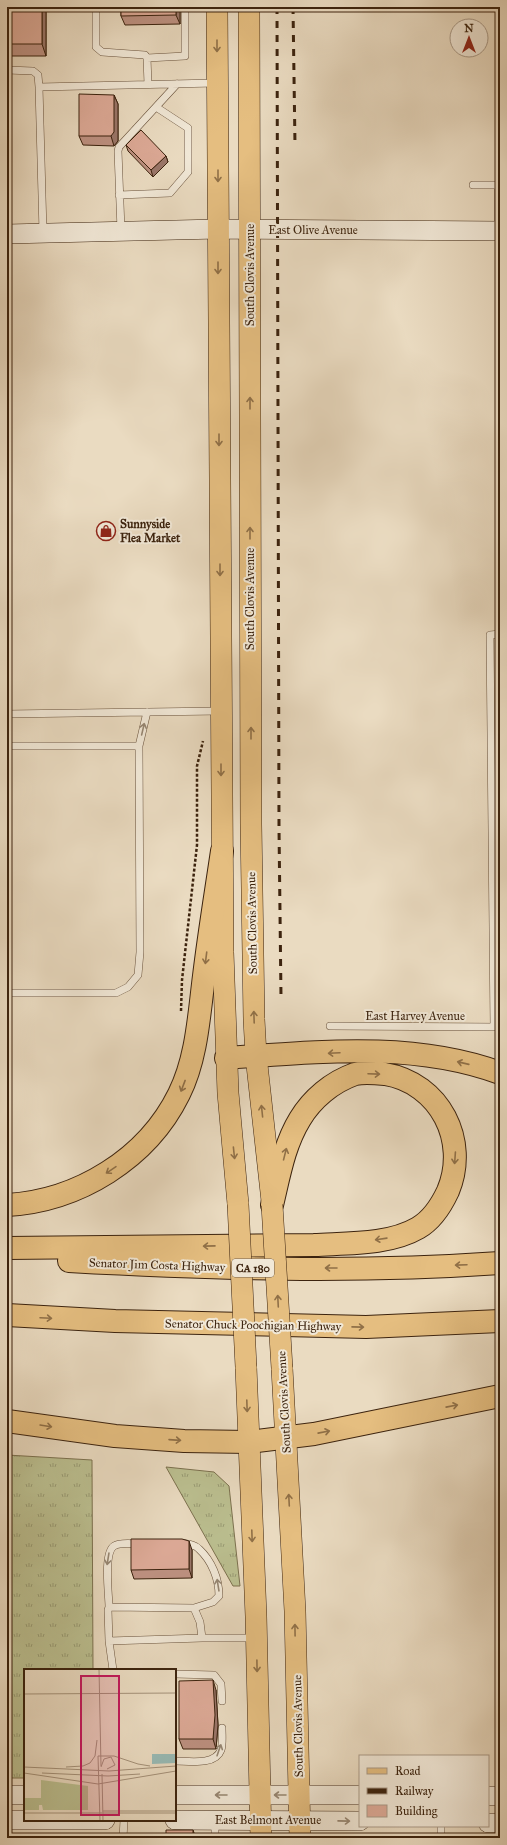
<svg xmlns="http://www.w3.org/2000/svg" width="507" height="1845" viewBox="0 0 507 1845" font-family="'IM FELL Great Primer',serif">
<defs>
<pattern id="grass-tufts" width="24" height="20" patternUnits="userSpaceOnUse"><rect width="24" height="20" fill="#bbbf90"/><path d="M3 7l-1-3M5 7V3M7 7l1-3M15 17l-1-3M17 17v-4M19 17l1-3" fill="none" stroke="#999b74"/></pattern>
</defs>
<rect width="100%" height="100%" fill="#eadbc1"/>
<filter id="stains"><feTurbulence type="fractalNoise" baseFrequency=".005" numOctaves="4"/><feColorMatrix values="0 0 0 0 .2 0 0 0 0 .09 0 0 0 0 .02 0 0 0 .5 -.17"/></filter>
<radialGradient id="worn" r=".72"><stop offset=".6" stop-color="#630" stop-opacity="0"/><stop offset="1" stop-color="#630" stop-opacity=".3"/></radialGradient>
<path fill="url(#grass-tufts)" stroke="#7c714f" d="M7,1455L92,1460L93,1670H25V1778H7Z
M166,1467L214,1472L229,1486L240,1586H233Z"/>
<g fill="none" stroke-linecap="round" stroke-linejoin="round">
<defs>
<path id="lane" d="M96,7V47L102,52L145,55L147,58L148,84
M147,58L185,56V7
M7,70L33,71L38,75L39,87
M473,185H498
M119,195L170,193L188,172V128L156,107
M121,230L118,151L119,147L177,84
M498,230V185H500
M43,232L39,87L215,83
M7,714L219,711
M7,746H139L140,952L138,975L128,987L116,993H7
M139,746L147,712
M330,1026L500,1027
M494,1027L490,635L500,634
M181,1543C187,1544 195,1544 199,1549C212,1561 219,1579 219,1596L213,1602L194,1608
M109,1607C109,1595 103,1553 114,1546C120,1542 132,1544 139,1544
M109,1641L202,1638
M113,1670L109,1641L108,1610L109,1607L194,1608L200,1622L202,1638H256
M175,1674L214,1675L221,1684L222,1701
M175,1761C188,1761 215,1766 221,1750C223,1744 222,1735 222,1728
M215,1820V1838
M441,1826V1838
M123,1838L124,1820"/>
<path id="secondary" d="M7,234L218,229L500,231
M7,1795H25
M175,1795H360
M488,1796H500
M7,1820H105
M175,1820L360,1821
M488,1823H500"/>
<path id="primary" d="M217,7L223,952L228,1093L238,1204
M249,7L251,824L254,1019L256,1056L272,1201
M246,1367L256,1616L261,1838
M282,1368L295,1611L300,1838"/>
<path id="highway" d="M226,1058C317,1052 413,1041 500,1073
M7,1205C78,1201 147,1159 179,1094C197,1058 199,1015 204,976C209,934 216,892 222,851
M7,1248L314,1245C347,1243 389,1245 418,1228C432,1220 441,1206 448,1191C469,1141 440,1083 385,1074C375,1073 364,1072 355,1074C332,1082 312,1099 300,1119C284,1145 279,1176 272,1205
M69,1261C213,1269 357,1273 500,1263
M7,1315L115,1321L366,1327L500,1321
M7,1421L115,1436L184,1441L249,1442L314,1434L500,1396"/>
</defs>
<use href="#lane" stroke="#68513b" stroke-width="8"/>
<use href="#secondary" stroke="#3c230e" stroke-width="20"/>
<use href="#primary" stroke="#3c230e" stroke-width="22"/>
<use href="#highway" stroke="#3c230e" stroke-width="24"/>
<path stroke="#3c230e" stroke-width="2.5" stroke-dasharray="3 2" stroke-linecap="butt" d="M181,1011L182,980L197,845V766L203,741"/>
<use href="#lane" stroke="#f1e8d7" stroke-width="7"/>
<use href="#secondary" stroke="#f1e8d7" stroke-width="19"/>
<use href="#primary" stroke="#e5be80" stroke-width="21"/>
<use href="#highway" stroke="#e5be80" stroke-width="22"/>
<path stroke="#3c230e" stroke-width="3" stroke-dasharray="7 7" stroke-linecap="butt" d="M277,7L279,828L281,997
M293,7L295,145"/>
<defs>
<path id="primary-bridge" d="M238,1204L246,1367
M272,1205L282,1368"/>
</defs>
<use href="#primary-bridge" stroke="#3c230e" stroke-width="22" stroke-linecap="butt"/>
<use href="#primary-bridge" stroke="#e5be80" stroke-width="21"/>
</g>
<path fill="#bd9181" stroke="#3c230e" d="M7,7H46V56H7Z
M121,7H180V24L125,25L121,16Z
M114,95L118,104V141L114,146L83,145L79,136Z
M126,145L166,156L168,162L153,177L128,151Z
M192,1550V1578L134,1579L131,1570Z
M216,1690L218,1725L216,1749H183L179,1739Z"/>
<path fill="#9a7669" stroke="#3c230e" d="M42,7H46V56L42,44Z
M176,7H180V24L176,15Z
M114,95L118,104V141L114,146L111,136Z
M166,156L168,162L153,177L151,170Z
M189,1541L192,1550V1578L189,1569Z
M213,1680L216,1690L218,1725L216,1749L213,1739Z
M193,1830L196,1838H193Z"/>
<path fill="#dca996" stroke="#3c230e" d="M7,7H42V44H7Z
M121,7H176V15L121,16Z
M79,94L114,95V132L111,136H79Z
M141,130L166,156L151,170L126,145Z
M131,1539H182L189,1541V1569L131,1570Z
M213,1680L215,1715L213,1739H179V1681Z
M166,1830H193V1838H166Z"/>
<defs><path id="oneway-shaft" d="M-6 0H5M1.5-3L5.5 0L1.5 3" fill="none" stroke-width="1.6" stroke-linecap="round" stroke-linejoin="round"/></defs>
<g stroke="#907047">
<use href="#oneway-shaft" transform="translate(217 46) rotate(90)"/>
<use href="#oneway-shaft" transform="translate(218 176) rotate(90)"/>
<use href="#oneway-shaft" transform="translate(218 268) rotate(90)"/>
<use href="#oneway-shaft" transform="translate(250 403) rotate(-90)"/>
<use href="#oneway-shaft" transform="translate(219 440) rotate(90)"/>
<use href="#oneway-shaft" transform="translate(250 533) rotate(-90)"/>
<use href="#oneway-shaft" transform="translate(220 570) rotate(90)"/>
<use href="#oneway-shaft" transform="translate(251 733) rotate(-90)"/>
<use href="#oneway-shaft" transform="translate(221 770) rotate(90)"/>
<use href="#oneway-shaft" transform="translate(206 958) rotate(97)"/>
<use href="#oneway-shaft" transform="translate(254 1017) rotate(-92)"/>
<use href="#oneway-shaft" transform="translate(334 1053) rotate(177)"/>
<use href="#oneway-shaft" transform="translate(463 1063) rotate(-167)"/>
<use href="#oneway-shaft" transform="translate(374 1074) rotate(2)"/>
<use href="#oneway-shaft" transform="translate(183 1086) rotate(111)"/>
<use href="#oneway-shaft" transform="translate(262 1111) rotate(-96)"/>
<use href="#oneway-shaft" transform="translate(234 1153) rotate(84)"/>
<use href="#oneway-shaft" transform="translate(285 1154) rotate(-76)"/>
<use href="#oneway-shaft" transform="translate(455 1158) rotate(94)"/>
<use href="#oneway-shaft" transform="translate(111 1170) rotate(146)"/>
<use href="#oneway-shaft" transform="translate(381 1239) rotate(172)"/>
<use href="#oneway-shaft" transform="translate(209 1246) rotate(179)"/>
<use href="#oneway-shaft" transform="translate(461 1265) rotate(178)"/>
<use href="#oneway-shaft" transform="translate(331 1268) rotate(180)"/>
<use href="#oneway-shaft" transform="translate(278 1301) rotate(-93)"/>
<use href="#oneway-shaft" transform="translate(46 1318) rotate(3)"/>
<use href="#oneway-shaft" transform="translate(358 1327) rotate(1)"/>
<use href="#oneway-shaft" transform="translate(247 1406) rotate(88)"/>
<use href="#oneway-shaft" transform="translate(452 1406) rotate(-11)"/>
<use href="#oneway-shaft" transform="translate(46 1426) rotate(9)"/>
<use href="#oneway-shaft" transform="translate(324 1432) rotate(-11)"/>
<use href="#oneway-shaft" transform="translate(175 1440) rotate(4)"/>
<use href="#oneway-shaft" transform="translate(289 1500) rotate(-93)"/>
<use href="#oneway-shaft" transform="translate(252 1536) rotate(88)"/>
<use href="#oneway-shaft" transform="translate(295 1630) rotate(-91)"/>
<use href="#oneway-shaft" transform="translate(257 1666) rotate(89)"/>
</g>
<g stroke="#968672">
<use href="#oneway-shaft" transform="translate(143 729) rotate(-77)"/>
<use href="#oneway-shaft" transform="translate(108 1559) rotate(99)"/>
<use href="#oneway-shaft" transform="translate(218 1585) rotate(-99)"/>
<use href="#oneway-shaft" transform="translate(219 1750) rotate(-71)"/>
<use href="#oneway-shaft" transform="translate(221 1795) rotate(180)"/>
<use href="#oneway-shaft" transform="translate(280 1795) rotate(180)"/>
<use href="#oneway-shaft" transform="translate(344 1821) rotate(1)"/>
</g>
<defs>
<symbol id="shop-ring" viewBox="-11 -11 22 22"><circle r="9.5" fill="#f1e8d7" stroke="#8f2418" stroke-width="1.5"/><path d="M-5-2.5h2.3a2.7 3.5 0 0 1 5.4 0H5L5.5 6h-11ZM-1.5-2.5h3a1.5 2.3 0 0 0-3 0Z" fill="#8f2418"/></symbol>
</defs>
<g fill-rule="evenodd">
<use href="#shop-ring" x="95" y="520" width="22" height="22"/>
</g>
<g text-anchor="middle" stroke-width="4" stroke-linejoin="round" paint-order="stroke">
<rect fill="#f1e8d7" stroke="#725e4a" stroke-width="1" x="232" y="1259" width="42" height="18" rx="3"/>
<g font-size="11" font-weight="bold" fill="#3c230e">
<text x="253" y="1272">CA 180</text>
</g>
<g font-size="12" fill="#3c230e" stroke="#f1e8d7">
<text x="313" y="234">East Olive Avenue</text>
<text transform="translate(250 275) rotate(-90)" y="4">South Clovis Avenue</text>
<text transform="translate(250 599) rotate(-90)" y="4">South Clovis Avenue</text>
<text transform="translate(252 923) rotate(-91)" y="4">South Clovis Avenue</text>
<text x="415" y="1020">East Harvey Avenue</text>
<text transform="translate(157 1265) rotate(2)" y="4">Senator Jim Costa Highway</text>
<text transform="translate(253 1325) rotate(1)" y="4">Senator Chuck Poochigian Highway</text>
<text transform="translate(284 1402) rotate(-93)" y="4">South Clovis Avenue</text>
<text transform="translate(298 1726) rotate(-91)" y="4">South Clovis Avenue</text>
<text x="268" y="1824">East Belmont Avenue</text>
</g>
<g font-size="12" font-weight="bold" fill="#3c230e" stroke="#f1e8d7" text-anchor="start">
<text x="120" y="528">Sunnyside<tspan x="120" dy="14">Flea Market</tspan></text>
</g>
</g>
<g transform="translate(24 1669)">
<rect width="152" height="152" fill="#eadbc1"/>
<path d="M17,111L64,117V141H19L18,136H15V141H0V129H17Z" fill="#bbbf90"/>
<path d="M128,85H152V94L128,95Z" fill="#98bbb6"/>
<path fill="none" stroke="#a49179" stroke-width="1" d="M75,0L77,97M0,25L152,24M74,87L76,152M74,87H90L114,95L126,97M0,98L85,102L152,97M42,98L59,97L66,94L71,87L73,71M77,98L80,90L87,88L91,96L83,100M0,104L74,115L152,102M18,104L84,107L116,105M78,105L79,152M79,142H152M0,144H78M79,144H152"/>
<path fill="#c2185b" fill-opacity="0.15" stroke="#c2185b" stroke-width="2" d="M57,7H95V146H57Z"/>
<rect width="152" height="152" fill="none" stroke="#3c230e" stroke-width="2"/>
</g>
<rect width="507" height="1845" fill="none" stroke="#eadbc1" stroke-width="24"/>
<rect x="8" y="8" width="491" height="1829" fill="none" stroke="#3c230e" stroke-width="2"/>
<rect x="12" y="12" width="483" height="1821" fill="none" stroke="#3c230e"/>
<rect x="359" y="1755" width="130" height="72" fill="#f1e8d7" stroke="#a99987"/>
<rect x="367" y="1768" width="20" height="6" fill="#e5be80" stroke="#a99987"/>
<text x="395" y="1775" font-size="12" fill="#3c230e">Road</text>
<rect x="367" y="1788" width="20" height="6" fill="#3c230e" stroke="#a99987"/>
<text x="395" y="1795" font-size="12" fill="#3c230e">Railway</text>
<rect x="367" y="1805" width="20" height="12" fill="#dca996" stroke="#a99987"/>
<text x="395" y="1815" font-size="12" fill="#3c230e">Building</text>
<g transform="translate(469 38)"><circle r="19" fill="#f1e8d7" stroke="#a99987"/>
<path d="M0-3L7 15L0 10L-7 15Z" fill="#8f2418"/>
<text y="-6" font-size="11" font-weight="bold" text-anchor="middle" fill="#3c230e">N</text>
</g>
<rect width="100%" height="100%" filter="url(#stains)"/>
<rect width="100%" height="100%" fill="url(#worn)"/>
</svg>
